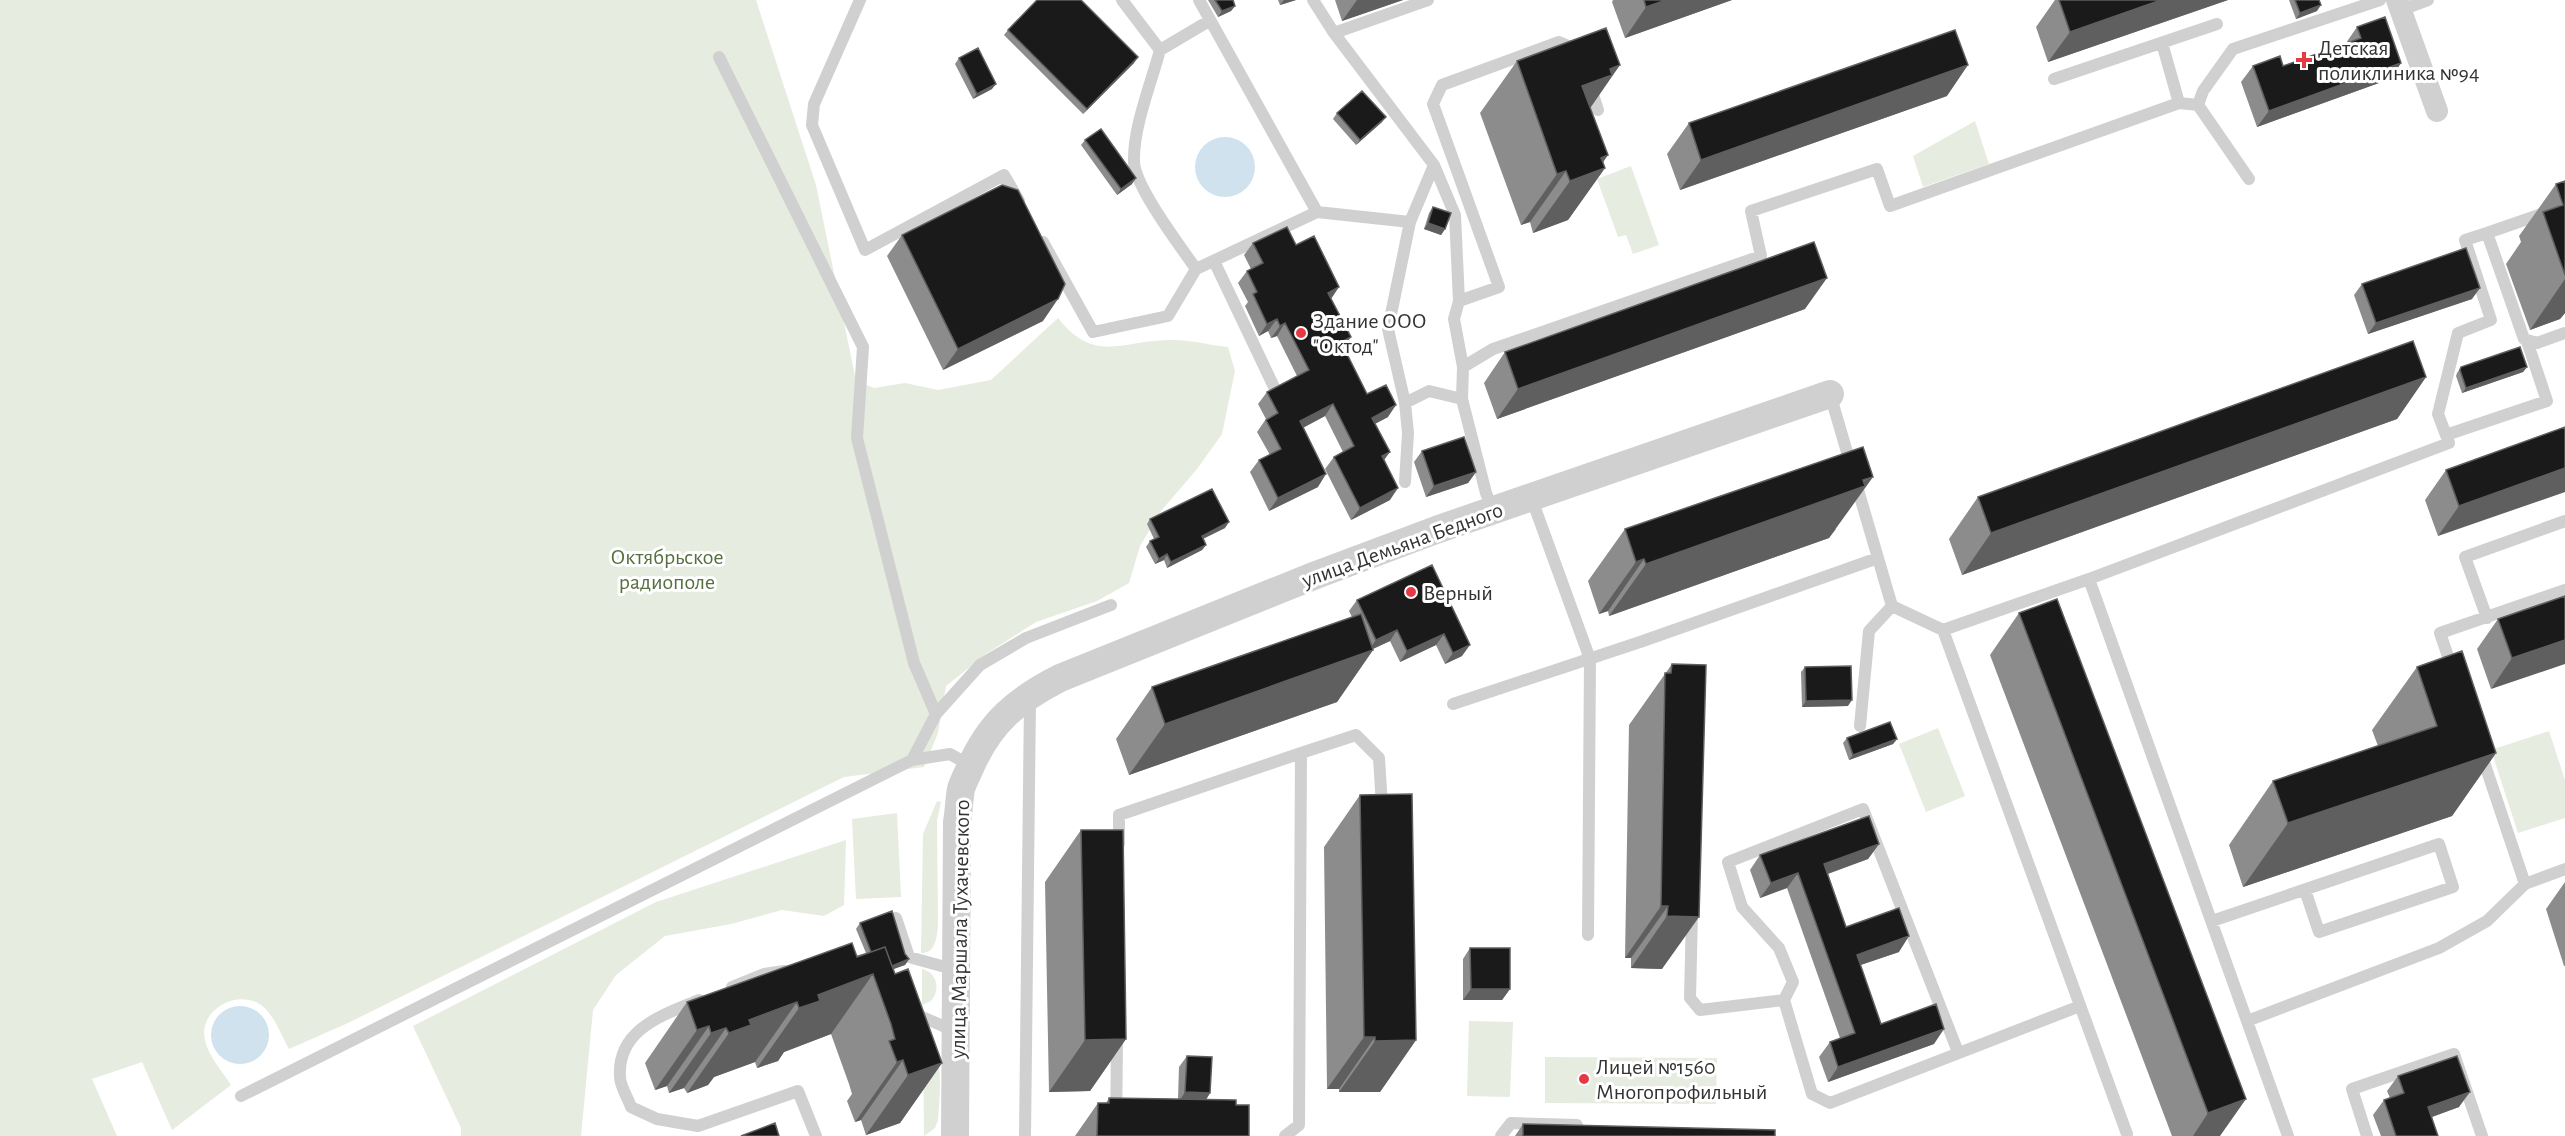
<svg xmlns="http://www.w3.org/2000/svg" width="2565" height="1136" viewBox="0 0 2565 1136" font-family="'Alegreya Sans',sans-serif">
<rect width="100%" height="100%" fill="#fff"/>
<path fill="#e6ecdf" d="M0,0H756L816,185L856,381L874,388L905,383L938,390L991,380L1058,318C1094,364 1121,341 1168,340C1187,339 1209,345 1228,347L1235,371L1222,434L1197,469L1161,511L1140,546L1129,583L1097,601L1036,622L986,654L946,686L938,733L924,767L844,777L348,1023L289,1049C281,1035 273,1011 258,1003C233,990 198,1012 205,1040C208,1056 222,1071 231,1085L172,1130L142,1062L92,1079L117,1136H0Z
M1975,121L1989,164L1923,187L1913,156Z
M1631,166L1659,245L1633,254L1626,235L1618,237L1597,179Z
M1938,728L1965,796L1926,812L1899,744Z
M2549,731L2565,780V818L2518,833L2491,750Z
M937,801L941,802L937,821L938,925C937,936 936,954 921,953L923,834Z
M897,813L901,897L856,899L852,819Z
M846,840L844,905L824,916L782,910L731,924L665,936L616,975L593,1010L581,1136H461V1128L413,1026L656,902Z
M922,969C937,972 941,990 931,1001L922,1005Z
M1469,1021L1513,1022L1510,1097L1467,1096Z
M923,1025C945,1039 940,1096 938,1120L935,1128L924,1136Z
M1545,1057L1717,1058L1716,1104L1545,1103Z"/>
<path fill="#cfe2ee" d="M1195 167a30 30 0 1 1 60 0a30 30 0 1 1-60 0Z
M211 1035a29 29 0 1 1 58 0a29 29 0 1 1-58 0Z"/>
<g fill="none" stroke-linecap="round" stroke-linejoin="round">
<path stroke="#d0d0d0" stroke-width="12" d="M860,0L814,104L812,125L865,250L1004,175L1019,201
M1122,0L1160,50L1209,21
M1199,0L1317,212L1410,222
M1313,0L1334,33
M1428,0L1334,33L1434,165L1455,215L1459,301
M2401,10L2428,0
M2162,43L2179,103
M1160,50C1151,84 1133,127 1134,162C1135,187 1181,247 1196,269
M719,57L863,347L857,438L914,663L936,714
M2054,79L2217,24
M1590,85L1598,110
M2198,105L2203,91L2233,49L2380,0
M2565,206L2487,233L2524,339L2537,343L2565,333
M1043,242L1093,332L1168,316L1196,269L1317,212
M1214,261L1274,387
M1463,367L1454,319L1459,301L1499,287L1433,104L1442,85L1559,42L1577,50
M1830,394L1892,606L1943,630L2089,579L2449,443L2438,414L2458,333L2491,320L2465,240L2487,233
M1405,403L1429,391L1462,399
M2446,435L2547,401L2527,341
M1405,482L1408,433L1405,403L1388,329L1410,222L1434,165
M1531,497L1590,659L1588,935
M1493,510L1486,493L1462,399L1463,367L1493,349L1761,256L1751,211L1877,169L1890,206L2179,103L2198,105L2249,179
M2089,579L2247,1021
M2487,618L2465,557L2565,521
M1943,630L2127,1134
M2453,671L2440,633L2565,590
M1453,704L1643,641L1878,558
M1860,726L1869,631L1892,606
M1301,753L1356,735L1379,758L1382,806
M2481,753L2525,884
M912,760L950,754L971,766
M1119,844V815L1301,753L1299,1125L1285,1136
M1692,913L1690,998L1700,1010L1784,1000L1812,1094L1830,1103L2080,1006
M896,918L909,957L956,970
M2212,921L2439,844L2453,887L2319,932L2305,890
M732,987L764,974L784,971
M699,1000C663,1015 617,1029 620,1077C620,1086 628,1098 631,1107L657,1119L698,1126L798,1091L816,1136
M1784,1000L1793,982L1779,948L1742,907L1728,862L1863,809L1958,1052
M910,1012L955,1031
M241,1096L912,760L936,714L980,665L1026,638L1111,605
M1025,1136L1030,699
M1116,1136L1117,1038
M1501,1136L1511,1123L1577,1125
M2288,1136L2247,1021L2439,948L2487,921L2525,884L2565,869
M2367,1136L2352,1089L2454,1054L2482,1136"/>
<path stroke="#d0d0d0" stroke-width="22" d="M2397,0L2437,111"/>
<path stroke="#d0d0d0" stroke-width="28" d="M955,1136L957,822C959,811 959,800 961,789C963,782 967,775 970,768C990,722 1017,700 1060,678L1316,575L1436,530L1830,394"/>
</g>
<path fill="#8c8c8c" d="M1208,0H1233L1235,6L1231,11L1218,17Z
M1278,0H1296L1280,5Z
M1335,0H1403L1342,21Z
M1613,0H1732L1625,38L1612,2Z
M2055,0H2228L2048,62L2036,27Z
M2289,0H2319L2317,11L2296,19Z
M2357,27L2401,63L2390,79L2257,127L2241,82L2253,66H2283L2346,43Z
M1008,30L1134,63L1083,114L1004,35Z
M959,58L992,89L973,99L955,64Z
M1517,61L1590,108L1605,168L1568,220L1533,233L1530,222L1521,225L1480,113Z
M1947,96L1680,190L1667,154L1689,123Z
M1337,113L1382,122L1356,145L1333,119Z
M1085,140L1132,184L1117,195L1081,145Z
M2565,181V313L2560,319L2530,330L2506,264L2521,242L2519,236L2556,184Z
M1433,207L1445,229L1441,235L1424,229L1429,213Z
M902,235L1043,321L943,370L887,256Z
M1253,243L1296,245L1331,299L1343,348L1367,394L1388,417L1375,424L1384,461L1390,500L1351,520L1325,469L1334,457L1343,452L1325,416L1303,428L1318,487L1269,511L1250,472L1259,460L1270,455L1257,432L1266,419L1258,404L1267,392L1297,376L1277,336L1271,338L1268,331L1259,336L1245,306L1248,302L1238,283L1247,271L1251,269L1244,255Z
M2362,284L2472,299L2368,334L2354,295Z
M1805,309L1497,419L1484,383L1505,352Z
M2461,367H2527L2523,372L2462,393L2456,376L2457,373Z
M2426,377L2397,419L1962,575L1949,539L1978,497Z
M2565,427L2438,536L2425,500L2446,470Z
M1422,451L1476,472L1468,483L1426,497L1414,462Z
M1150,519L1225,528L1203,539L1206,545L1202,550L1167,568L1164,560L1155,564L1146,547L1150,541L1154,539L1147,524Z
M1625,529H1836L1829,538L1609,616L1608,611L1599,614L1588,581Z
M1432,565L1462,656L1445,664L1436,645L1400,662L1390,641L1373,649V650L1337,702L1129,775L1116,739L1152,687L1352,617L1349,611L1357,600Z
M2565,596L2491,689L2477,649L2498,619Z
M2019,613L2220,1136H2172L1990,655Z
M1672,664L1706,665L1662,969L1631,968V958H1625L1629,725Z
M1805,667L1848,706L1802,707L1801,672Z
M2417,667L2496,753L2452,816L2243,887L2229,845L2273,781L2378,746L2372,730Z
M1847,738L1897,739L1893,744L1849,760L1843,743Z
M1360,795L1416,1040L1380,1092H1339V1089H1327L1324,847Z
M1081,830L1126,1039L1090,1091L1049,1092L1045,882Z
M1879,844L1868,859L1828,874L1846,927L1899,952L1860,965L1881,1024L1934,1044L1828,1082L1819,1057L1830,1042L1840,1038L1787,888L1760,898L1750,870L1760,855Z
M2565,882V966H2564L2546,909Z
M860,923L905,954L909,959L905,965L893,969L942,1063L900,1123L866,1135L861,1120L855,1122L847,1101L852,1094L849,1084L831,1034L784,1052L778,1061L757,1068L755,1062L714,1077L708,1085L687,1093L684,1088L669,1093L667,1086L655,1090L645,1063L687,1002L866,953L856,929Z
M1470,948L1510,989L1502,1000H1463V959Z
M1187,1056L1210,1093L1206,1100L1236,1105L1249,1136H1075L1098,1103H1106L1109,1098L1178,1099L1179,1067Z
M2398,1076L2459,1107L2432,1117L2438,1136H2381L2373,1115L2384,1100L2390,1098L2387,1091Z
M1523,1124L1775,1136H1515Z"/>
<path fill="#5f5f5f" d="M1284,0H1296L1280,5Z
M1357,0H1403L1342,21Z
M1666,0H1732L1625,38L1646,7Z
M2161,0H2228L2048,62L2070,32Z
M2321,5L2317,11L2296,19L2300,13Z
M1235,6L1231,11L1218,17L1222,11Z
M1138,57L1134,63L1083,114L1087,109Z
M2401,63L2390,79L2257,127L2269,111Z
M1620,65L1584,117L1582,86L1610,69Z
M1968,65L1947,96L1680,190L1701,160Z
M996,84L992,89L973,99L977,94Z
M1386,117L1382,122L1356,145L1360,140Z
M1608,155L1597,171L1605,168L1568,220L1533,233L1570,181L1601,158Z
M1566,171L1530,222L1521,225L1557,174Z
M1136,178L1132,184L1117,195L1121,189Z
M1428,223L1445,229L1441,235L1424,229Z
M1827,278L1805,309L1497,419L1518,389Z
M2565,279V313L2560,319L2530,330Z
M1339,287L1331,299L1328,293Z
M2480,288L2472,299L2368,334L2376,323Z
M1058,299L1043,321L943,370L958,349Z
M1277,319L1268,331L1259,336L1267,324Z
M1285,323L1277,336L1271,338L1280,326Z
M1351,337L1342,350L1341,342Z
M2527,367L2523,372L2462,393L2466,388Z
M2426,377L2397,419L1962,575L1991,533Z
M1333,404L1325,416L1291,434L1300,421Z
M1396,405L1388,417L1363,430L1372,418Z
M1390,452L1381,464L1382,456Z
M2565,468V492L2438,536L2459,506Z
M1476,472L1468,483L1426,497L1434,486Z
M1326,474L1318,487L1269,511L1278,498Z
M1873,477L1829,538L1609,616L1646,564Z
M1398,488L1390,500L1351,520L1360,508Z
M1229,522L1225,528L1198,541L1202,536Z
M1206,545L1202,550L1167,568L1171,562Z
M1167,554L1164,560L1155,564L1159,559Z
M1644,559L1608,611L1599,614L1636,562Z
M1397,630L1390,641L1368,651L1376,640Z
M1444,634L1436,645L1400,662L1407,651Z
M2565,640V664L2491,689L2512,658Z
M1470,645L1462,656L1445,664L1453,653Z
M1373,650L1337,702L1129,775L1165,724Z
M1852,700L1848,706L1802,707L1806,701Z
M1897,739L1893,744L1849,760L1853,755Z
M2496,753L2452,816L2243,887L2288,823Z
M1879,844L1868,859L1813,879L1824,864Z
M1798,873L1787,888L1760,898L1771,883Z
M1661,906H1668L1631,958H1625Z
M1667,916L1699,917L1662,969L1631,968Z
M1909,936L1899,952L1846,970L1857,955Z
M909,959L905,965L874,976L878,971Z
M873,974L831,1034L784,1052L778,1061L757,1068L799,1008L818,995Z
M1471,989H1510L1502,1000H1463Z
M797,1002L755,1062L714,1077L708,1085L687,1093L729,1033L749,1020Z
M709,1026L667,1086L655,1090L697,1030Z
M726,1028L684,1088L669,1093L711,1033Z
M1944,1029L1934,1044L1828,1082L1838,1067Z
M1364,1037H1375L1339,1089H1327Z
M1126,1039L1090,1091L1049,1092L1085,1040Z
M1416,1040L1380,1092H1339L1375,1041Z
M903,1060L861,1120L855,1122L897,1062Z
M942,1063L900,1123L866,1135L908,1075Z
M1185,1092L1210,1093L1203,1104L1178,1103Z
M2470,1092L2459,1107L2418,1122L2428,1107Z
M2246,1099L2220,1136H2193L2208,1113Z"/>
<path fill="#1a1a1a" stroke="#5f5f5f" stroke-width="1.5" d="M1037,0H1081L1138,57L1087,109L1008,30Z
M1215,0H1233L1235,6L1222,11Z
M1644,0H1666L1646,7Z
M2059,0H2161L2070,32Z
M2295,0H2319L2321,5L2300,13Z
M2385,17L2401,63L2269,111L2253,66L2280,56L2283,66L2361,38L2357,27Z
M1606,28L1620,65L1610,69L1612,75L1582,86L1608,155L1601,158L1605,168L1570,181L1566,171L1557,174L1517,61Z
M1955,30L1968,65L1701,160L1689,123Z
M978,48L996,84L977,94L959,58Z
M1362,91L1386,117L1360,140L1337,113Z
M1101,129L1136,178L1121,189L1085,140Z
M2565,181V275L2543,212L2563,205L2556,184Z
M1002,185L1018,190L1065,284L1058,299L958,349L902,235Z
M1433,207L1451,213L1445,229L1428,223Z
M1287,227L1296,245L1314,236L1339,287L1328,293L1351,337L1341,342L1367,394L1386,385L1396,405L1372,418L1390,452L1382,456L1398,488L1360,508L1334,457L1354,446L1333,404L1300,421L1326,474L1278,498L1259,460L1281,449L1266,420L1278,413L1267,392L1309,370L1285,323L1280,326L1277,319L1267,324L1253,294L1257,292L1247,271L1263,263L1253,243Z
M1814,242L1827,278L1518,389L1505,352Z
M2466,248L2480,288L2376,323L2362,284Z
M2413,341L2426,377L1991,533L1978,497Z
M2520,347L2527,367L2466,388L2460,370L2461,367Z
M2565,427V468L2459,506L2446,470Z
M1464,437L1476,472L1434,486L1422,451Z
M1863,447L1873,477L1863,480L1865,486L1646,564L1644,559L1636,562L1625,529Z
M1212,489L1229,522L1202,536L1206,545L1171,562L1167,554L1159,559L1150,541L1159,537L1150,519Z
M1432,565L1470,645L1453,653L1444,634L1407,651L1397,630L1376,640L1357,600Z
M2565,596V640L2512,658L2498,619Z
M2057,599L2246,1099L2208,1113L2019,613Z
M1361,614L1373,650L1165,724L1152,687Z
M2462,651L2496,753L2288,823L2273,781L2437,726L2417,667Z
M1672,664L1706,665L1699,917L1667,916L1668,906H1661L1665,673H1671Z
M1851,666L1852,700L1806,701L1805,667Z
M1890,722L1897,739L1853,755L1847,738Z
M1412,794L1416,1040L1375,1041V1037H1364L1360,795Z
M1869,816L1879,844L1824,864L1846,927L1899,908L1909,936L1857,955L1881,1024L1936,1004L1944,1029L1838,1067L1830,1042L1855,1033L1798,873L1771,883L1760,855Z
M1081,830H1123L1126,1039L1085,1040Z
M892,911L905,954L909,959L892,966L885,947L871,952L860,923Z
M852,943L857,957L885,947L895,974L908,969L942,1063L908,1075L903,1060L897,1062L889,1041L895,1039L891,1024L873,974L818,995L820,1001L799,1008L797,1002L749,1020L751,1025L729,1033L726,1028L711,1033L709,1026L697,1030L687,1002Z
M1470,948H1510V989H1471Z
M1187,1056L1212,1057L1210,1093L1185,1092Z
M2457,1056L2470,1092L2428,1107L2438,1136H2396L2384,1100L2404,1093L2398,1076Z
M1109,1098L1236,1100V1105H1249V1136H1097L1098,1103H1109Z
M775,1123L779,1136H741Z
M1523,1124L1775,1130V1136H1523Z"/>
<g fill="#e63946" stroke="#fff" stroke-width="2">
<path d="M2301 51h6v6h6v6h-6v6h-6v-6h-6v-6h6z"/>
<circle cx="1301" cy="333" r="6"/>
<circle cx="1411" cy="592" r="6"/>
<circle cx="1584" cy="1079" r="6"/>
</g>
<g text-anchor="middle" stroke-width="6" stroke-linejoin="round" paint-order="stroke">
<g font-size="22" fill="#333" stroke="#fff" text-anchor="start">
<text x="2318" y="55">Детская<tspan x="2318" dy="25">поликлиника №94</tspan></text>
<text x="1313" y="328">Здание ООО<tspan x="1313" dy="25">"Октод"</tspan></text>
<text x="1423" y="600">Верный</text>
<text x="1596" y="1074">Лицей №1560<tspan x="1596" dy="25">Многопрофильный</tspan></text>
</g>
<g font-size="22" fill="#333" stroke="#fff">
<text transform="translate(1402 544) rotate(-20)" y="8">улица Демьяна Бедного</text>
<text transform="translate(959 929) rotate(-89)" y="8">улица Маршала Тухачевского</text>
</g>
<g font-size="22" fill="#56703f" stroke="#fff">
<text x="667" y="564">Октябрьское<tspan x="667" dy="25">радиополе</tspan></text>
</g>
</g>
</svg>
